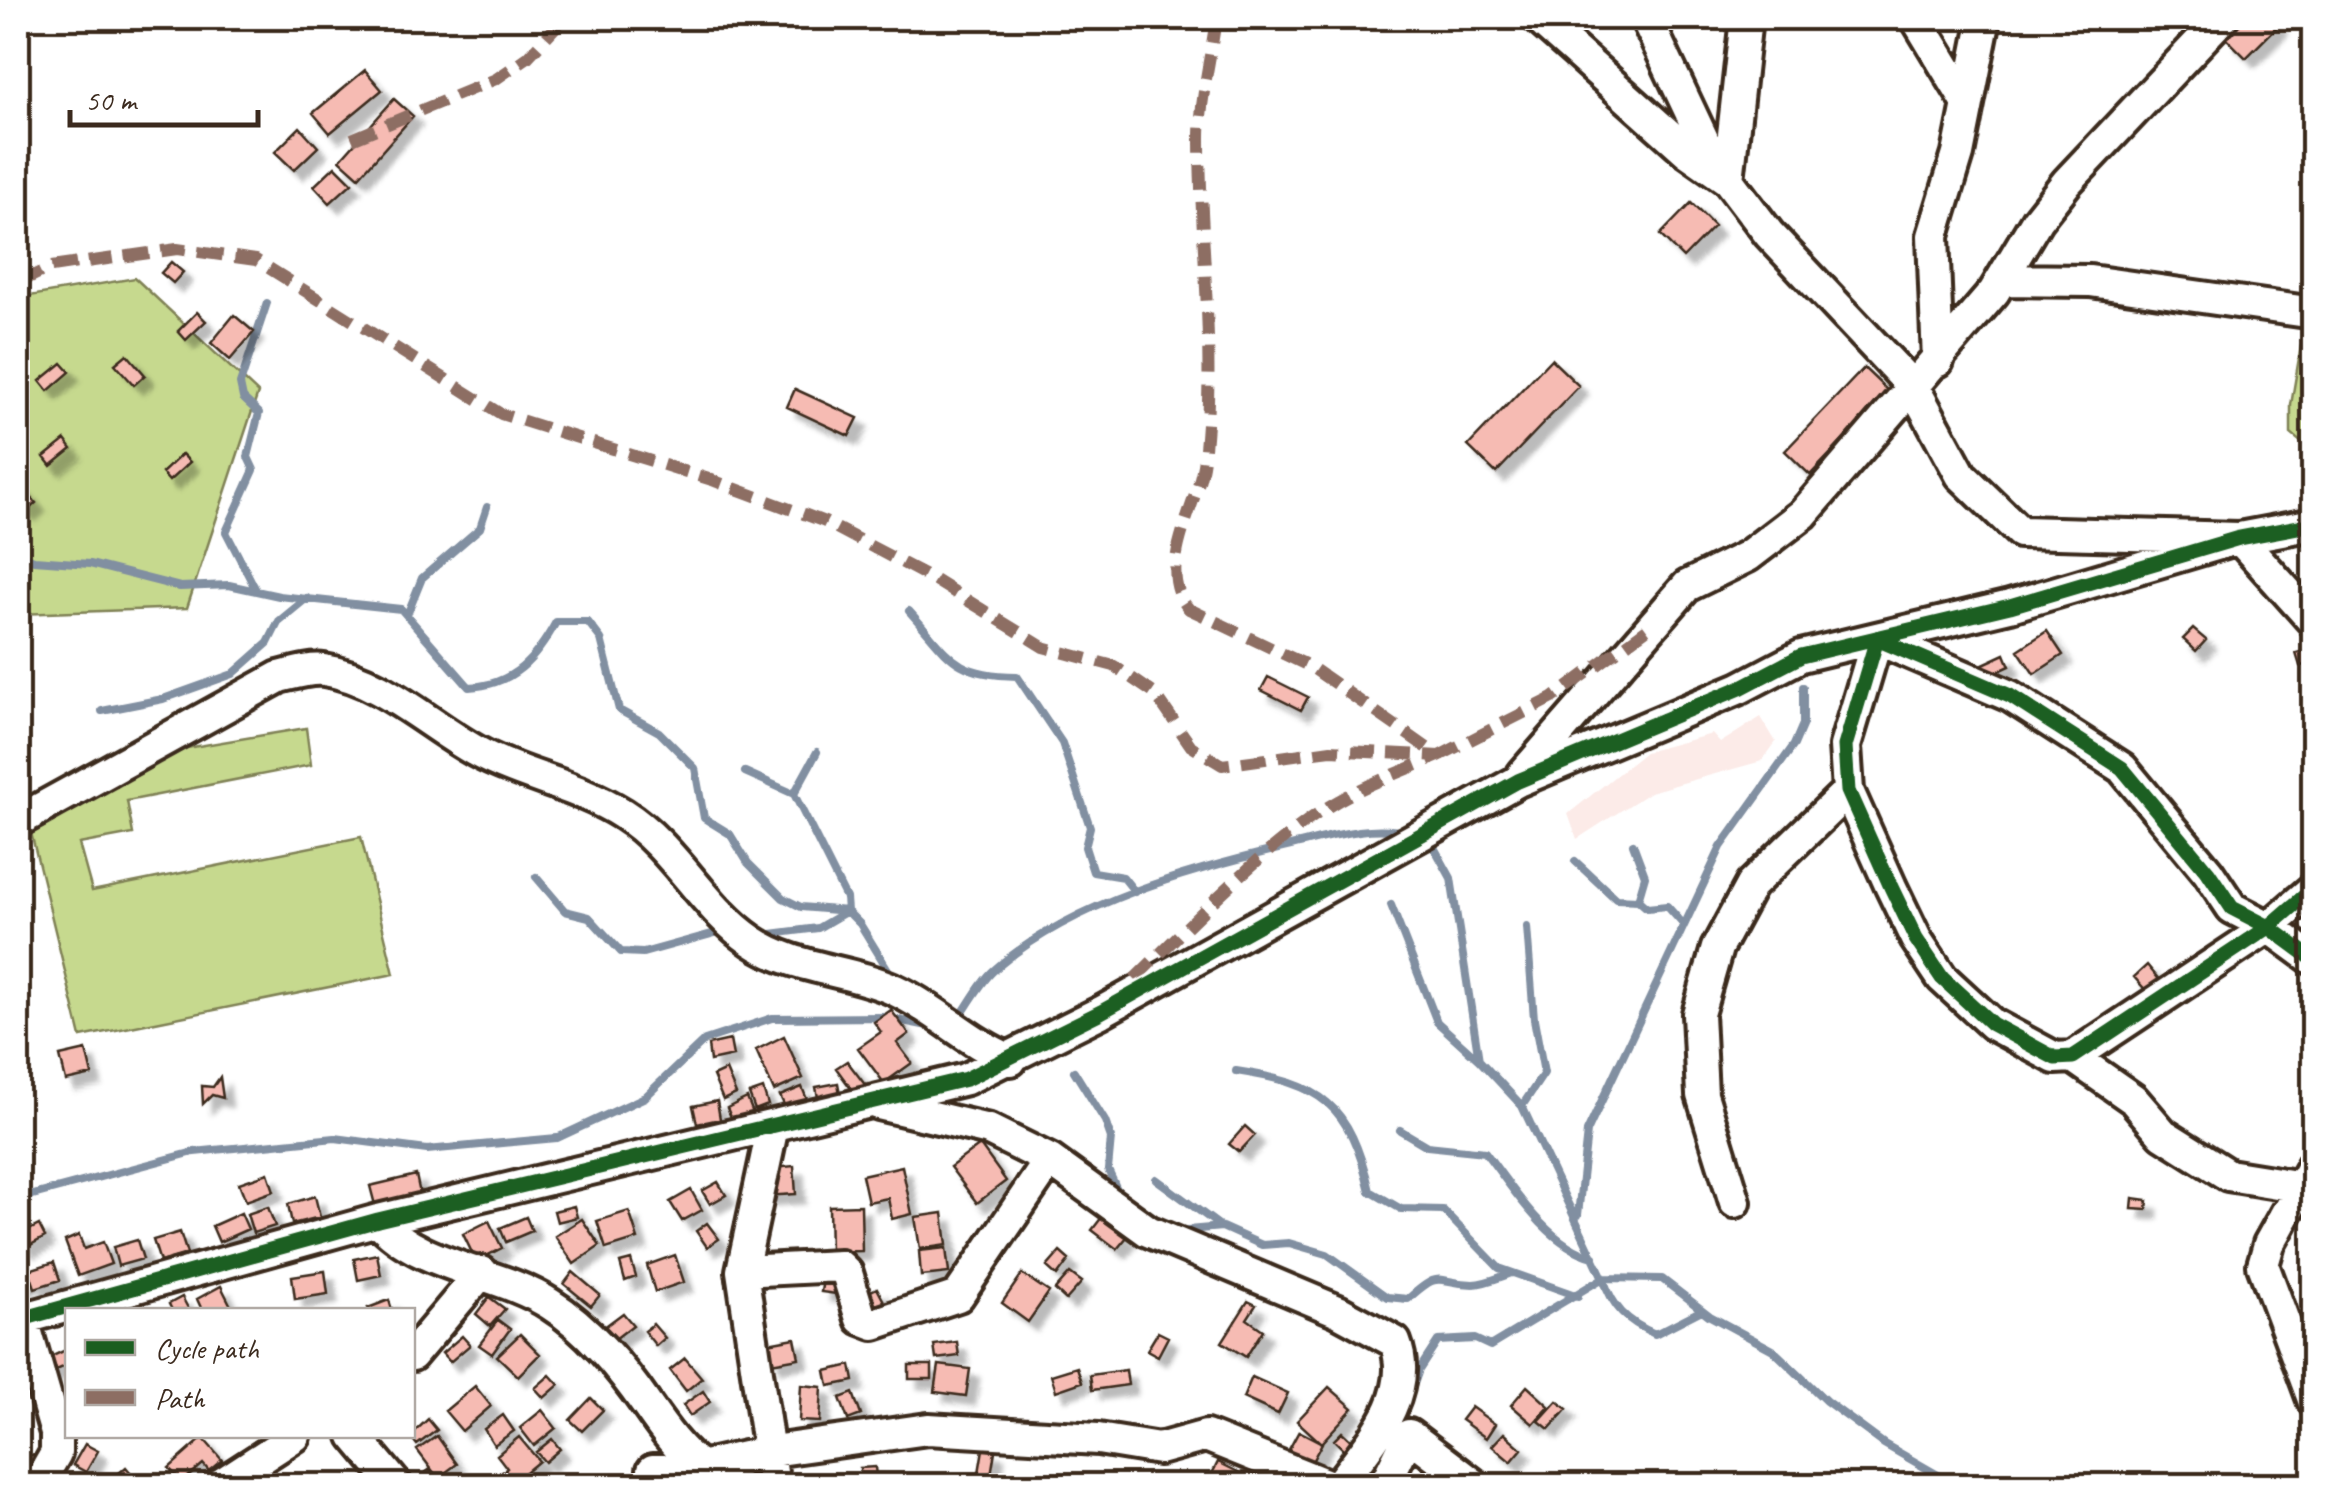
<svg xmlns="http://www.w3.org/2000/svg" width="2331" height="1503" viewBox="0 0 2331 1503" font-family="Caveat,sans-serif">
<defs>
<filter id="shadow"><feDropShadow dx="9" dy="9" stdDeviation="2.5" flood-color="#0004"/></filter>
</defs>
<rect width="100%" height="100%" fill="#fff"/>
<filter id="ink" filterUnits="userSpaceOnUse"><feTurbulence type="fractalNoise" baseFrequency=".01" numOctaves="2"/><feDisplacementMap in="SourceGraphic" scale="20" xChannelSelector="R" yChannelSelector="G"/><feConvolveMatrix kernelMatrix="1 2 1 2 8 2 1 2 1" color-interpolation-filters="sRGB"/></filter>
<g filter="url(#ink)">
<path fill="#fcebe8" d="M1761,717L1776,742L1762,761L1650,792L1577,839L1568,814L1645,752L1712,734L1720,743Z"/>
<path fill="#c6d98e" stroke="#808256" stroke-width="2.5" d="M135,278L258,393L187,608L18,614V298Z
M2313,340V452L2291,434V405L2301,346Z
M306,728L311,765L127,801L133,834L79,844L92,891L361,837L394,974L81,1037L28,820L145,755Z"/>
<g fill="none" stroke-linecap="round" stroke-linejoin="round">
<path stroke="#818fa1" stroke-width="8" d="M18,554L34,560L90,564L180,587L229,585L279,596L401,609L469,687C513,685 536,659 556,622H588L601,639L619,710L659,732L695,768L704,818L730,834L748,863L783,898L801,907L847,911L860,924L892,976
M256,590L226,532L254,470L248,457L259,413L243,398L240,384L267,303
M909,611C950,656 952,675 1017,676L1062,743L1090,827L1085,847L1093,872L1123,877L1135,892
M407,615L422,578L480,528L487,507
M102,711L163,699L233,674L268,643L279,621L307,598
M745,772L794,794
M1430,840L1451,878L1479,1060L1522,1106L1603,1278L1662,1279L1710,1316L1773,1350L1826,1401L1884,1444L1938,1475L1976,1486
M1633,844L1645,876L1638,900
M1575,861L1616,899L1638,900L1647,908L1667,906L1683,924
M536,877L565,911L589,917L621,952L643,953L726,930
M1391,905L1437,1022L1479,1060
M2309,931L2314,933
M763,935L818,928L847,911L846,898L794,794L817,752
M957,1021C969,1005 979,984 993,971C1070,902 1196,868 1295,845C1329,837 1373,823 1407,833
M18,1068V1108
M1074,1071L1105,1121L1111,1138L1108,1170L1121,1198
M1236,1071C1322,1084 1349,1103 1370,1191L1401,1209L1443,1210L1499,1268L1578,1296
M1522,1106L1544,1073L1534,1019L1527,927
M1400,1130L1427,1146L1485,1152C1513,1189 1548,1246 1594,1257
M1156,1179L1220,1226
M18,1199L194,1152L335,1138L427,1150L557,1138L645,1097L705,1040L772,1018L883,1017L933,1027
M1578,1215L1587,1132L1721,847L1794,745L1803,724V687
M1176,1231L1222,1227L1262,1245L1289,1243L1327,1254L1387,1297L1408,1299C1443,1267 1436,1284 1473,1284C1485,1284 1500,1277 1512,1273
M1405,1409L1419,1370L1438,1341L1475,1339L1490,1346L1603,1278C1613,1308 1626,1321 1655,1334L1702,1310"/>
</g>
<path fill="#f6bbb3" stroke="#3b2a1e" stroke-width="2.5" filter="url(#shadow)" d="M2246,18H2271L2279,25L2246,58L2226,38Z
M365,70L382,90L330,133L313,113Z
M394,99L413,116L359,177L340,160Z
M300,127L318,147L294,170L275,152Z
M335,166L352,183L330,203L314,186Z
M1691,203L1714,226L1683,258L1660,235Z
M171,262L183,272L173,283L161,273Z
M197,312L206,321L186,340L178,331Z
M234,315L254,332L230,360L211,343Z
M127,354L145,375L134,385L115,364Z
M1551,359L1579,386L1496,473L1468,446Z
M62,363L70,372L48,391L40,381Z
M1864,368L1889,392L1810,475L1785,451Z
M795,389L858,418L849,436L787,407Z
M65,440L72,449L51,466L44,457Z
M182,454L190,462L169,481L162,473Z
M22,487L36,503L26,512L18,503Z
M2193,629L2206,640L2196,651L2183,639Z
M2047,631L2063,655L2034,674L2018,650Z
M2311,649L2314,663L2300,666L2296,653Z
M2005,654L2010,666L1984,678L1979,666Z
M1268,677L1308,697L1301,710L1261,690Z
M2147,965L2162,983L2149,994L2134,977Z
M891,1010L909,1034L897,1043L912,1063L884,1083L858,1048L881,1032L874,1022Z
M784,1036L803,1078L774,1091L756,1050Z
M730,1040L733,1056L710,1061L708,1045Z
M86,1050L92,1075L66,1081L60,1056Z
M847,1061L866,1086L855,1094L836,1068Z
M726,1070L736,1094L723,1100L713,1076Z
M220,1077L223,1098L212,1095L203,1104L202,1086L213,1087Z
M838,1083L841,1099L819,1103L816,1087Z
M802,1087L808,1102L787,1111L780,1096Z
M763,1089L768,1105L755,1110L749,1094Z
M747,1098L753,1113L733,1122L727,1108Z
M717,1101L720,1119L697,1124L693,1106Z
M1245,1126L1255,1135L1239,1152L1229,1144Z
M980,1145L1006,1181L977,1203L950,1167Z
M794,1166L796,1194L764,1196L762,1169Z
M902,1166L912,1214L892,1219L888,1198L868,1202L862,1175Z
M268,1173L274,1191L246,1201L239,1183Z
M416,1175L420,1194L375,1205L370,1186Z
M718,1182L726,1195L710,1204L702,1191Z
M691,1190L702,1210L682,1221L670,1202Z
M315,1196L320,1217L292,1224L288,1204Z
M2133,1199L2148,1201L2147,1210L2132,1209Z
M861,1205L862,1251L830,1252L829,1206Z
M574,1206L577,1217L557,1222L554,1211Z
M268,1207L275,1226L253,1233L247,1214Z
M629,1211L638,1239L606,1249L597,1221Z
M241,1213L248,1229L219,1242L212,1226Z
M943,1213L947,1245L920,1249L915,1217Z
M526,1217L532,1231L506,1242L500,1228Z
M1102,1217L1127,1237L1117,1249L1092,1230Z
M582,1219L600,1246L574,1264L555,1236Z
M489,1221L502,1248L476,1261L463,1234Z
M707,1223L719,1239L707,1247L696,1231Z
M39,1225L45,1237L25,1248L18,1236Z
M180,1232L187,1254L160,1262L153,1240Z
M79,1235L84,1249L103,1242L111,1264L78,1276L65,1241Z
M137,1240L143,1259L118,1266L113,1247Z
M946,1248L949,1273L921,1276L919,1251Z
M1060,1252L1069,1260L1057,1276L1047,1267Z
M377,1254L381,1275L358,1280L354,1259Z
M675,1255L684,1282L655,1292L647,1265Z
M631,1260L636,1277L625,1281L620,1263Z
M54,1262L60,1280L35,1288L29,1270Z
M24,1269L30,1282L18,1288V1272Z
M325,1271L328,1294L295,1299L292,1276Z
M573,1272L600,1295L591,1306L564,1284Z
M1070,1273L1082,1282L1066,1300L1055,1290Z
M1022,1274L1049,1292L1028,1322L1002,1303Z
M823,1279L846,1282L844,1295L821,1292Z
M221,1286L231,1306L202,1310L197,1299Z
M877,1288L887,1307L871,1316L861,1296Z
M182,1297L189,1310H172L169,1304Z
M489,1297L505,1309L490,1326L476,1314Z
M389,1300L392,1310H369L368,1308Z
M1248,1301L1256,1305L1247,1319L1263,1330L1246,1357L1222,1342Z
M623,1313L633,1325L606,1346L596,1333Z
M498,1320L510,1329L492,1354L479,1345Z
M653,1324L665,1338L656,1346L644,1331Z
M1158,1332L1168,1337L1158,1356L1147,1350Z
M520,1334L540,1354L518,1376L497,1356Z
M462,1336L470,1345L450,1362L442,1353Z
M795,1338L799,1358L771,1363L768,1343Z
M957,1342L959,1356L936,1359L934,1345Z
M68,1349V1365L45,1375L39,1362Z
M685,1358L702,1378L686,1391L670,1370Z
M851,1365L854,1381L829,1386L826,1371Z
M909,1365H932V1379H909Z
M939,1365L970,1369L966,1396L935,1392Z
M1077,1367L1082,1382L1056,1391L1051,1375Z
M1126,1370L1128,1385L1092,1390L1090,1375Z
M550,1375L559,1385L544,1398L535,1388Z
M1252,1377L1288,1393L1278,1414L1243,1398Z
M801,1385L822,1387L820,1422L799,1421Z
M475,1386L491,1406L462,1431L445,1411Z
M1527,1386L1549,1406L1533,1424L1511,1405Z
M1329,1387L1353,1408L1321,1443L1297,1421Z
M703,1391L710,1402L690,1416L683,1405Z
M853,1393L861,1415L848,1420L840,1398Z
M591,1398L603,1410L582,1431L570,1420Z
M1557,1401L1567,1409L1549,1429L1539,1421Z
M1471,1407L1495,1424L1486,1438L1461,1420Z
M542,1410L556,1428L534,1446L520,1428Z
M503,1415L514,1431L494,1445L484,1429Z
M428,1419L437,1430L417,1445L410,1436Z
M1299,1431L1322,1443L1309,1467L1286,1455Z
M1342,1432L1357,1446L1348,1454L1334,1440Z
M1504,1433L1522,1449L1511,1462L1492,1446Z
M437,1436L457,1464L438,1478L417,1450Z
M519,1437L539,1461L509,1486H497L493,1481L507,1468L497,1455Z
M203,1438L222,1460L209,1471L203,1464L182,1482L169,1468Z
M552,1439L560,1449L545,1462L536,1452Z
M85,1444L98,1451L86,1472L73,1465Z
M983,1449L995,1451L990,1481L978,1479Z
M39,1454L25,1480L24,1456Z
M1435,1460L1454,1481L1449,1486H1408Z
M1218,1462L1248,1477L1244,1486H1206Z
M1260,1465L1279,1474L1274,1486H1250Z
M126,1467L142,1486H114L110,1481Z
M875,1467L877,1486H861L860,1468Z
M429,1470L437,1481L413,1486L411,1483Z
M313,1475L322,1486H300Z
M480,1476L485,1486H466L465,1484Z"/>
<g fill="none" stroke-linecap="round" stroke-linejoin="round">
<defs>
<path id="street" d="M1538,18L1688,152L1728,180L1746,18
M1646,18L1709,152L1728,180L1769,234L1914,388L1961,475L2020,532L2239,538L2314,622
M1916,18L1965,99
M2002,280L2090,281L2314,313
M1938,361L1933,236L1958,154L1985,18
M1523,774L1687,586L1748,556L1803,514L1994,292L2037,220L2067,182L2222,18
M18,821L279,677C292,674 310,668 324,670C384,679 431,728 483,755C528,778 579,786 623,814C675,847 703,908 752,941C795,970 849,969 895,990C938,1010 967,1042 1011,1060
M2314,888L2269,927L2073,1057L2055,1058L1992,1024L1942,978L1916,939L1891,887L1848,791L1845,746L1877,639L2010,696L2122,768L2208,872L2232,908L2269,927L2314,960
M2073,1057L2133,1099L2163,1134L2228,1175L2314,1189
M878,1104L989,1130L1050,1160L1148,1231L1338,1311L1395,1342C1416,1396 1368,1445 1338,1486
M773,1126L742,1271L774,1486
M2314,1163L2269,1244L2263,1265L2314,1402
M1735,1202L1702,1095L1698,1014L1717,948L1751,885L1848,791
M378,1220C420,1268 499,1271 550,1304C587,1327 622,1369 646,1404C662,1427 679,1452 702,1468C713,1475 725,1480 737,1486
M742,1271L840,1266L847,1273L861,1319L874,1324L958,1296L1050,1160
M23,1319L56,1433V1453L37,1486
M18,1320L378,1220L966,1079L1101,1012L1518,781L1740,688L1801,656L2010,606L2239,538L2314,524
M412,1355L482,1272
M355,1436L397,1486
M653,1470L700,1467L772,1451L928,1429L1098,1439L1159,1449L1206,1436L1330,1486
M218,1486L295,1436
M1384,1486L1409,1435L1476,1486"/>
</defs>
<use href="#street" stroke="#3b2a1e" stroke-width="38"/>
<use href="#street" stroke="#fff" stroke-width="30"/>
<path stroke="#8d6e63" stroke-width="12" stroke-dasharray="25 12" stroke-linecap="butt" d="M1216,18C1211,57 1200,99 1200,138C1200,245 1216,352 1204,458C1199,506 1153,569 1189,609L1311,667L1439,756L1553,698L1648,628
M352,139L496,79L528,57L564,18
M18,283L51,267L177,249L256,260L501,414L712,480L825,522L933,579L1043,647L1114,666L1155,694L1191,746L1222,765L1331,750L1439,756C1408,769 1376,781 1347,796C1274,834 1186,929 1126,987"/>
<defs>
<path id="cycleway" d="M2314,888L2269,927L2073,1057L2055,1058L1992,1024L1942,978L1916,939L1891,887L1848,791L1845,746L1877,639L2010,696L2122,768L2208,872L2232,908L2269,927L2314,960
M18,1320L378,1220L966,1079L1101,1012L1518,781L1740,688L1801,656L2010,606L2239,538L2314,524"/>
</defs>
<use href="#cycleway" stroke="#fff" stroke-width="21"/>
<use href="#cycleway" stroke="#1b5e20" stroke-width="15"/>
</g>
</g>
<rect width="2331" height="1503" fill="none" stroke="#fff" stroke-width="60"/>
<rect x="30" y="30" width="2271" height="1443" fill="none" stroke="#3b2a1e" stroke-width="4" filter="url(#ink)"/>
<rect x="65" y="1308" width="350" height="130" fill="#ffffff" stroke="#b1aaa5" stroke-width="2.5"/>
<rect x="85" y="1340" width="50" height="15" fill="#1b5e20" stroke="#b1aaa5" stroke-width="2.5"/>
<text x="155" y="1358" font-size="30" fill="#3b2a1e">Cycle path</text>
<rect x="85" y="1390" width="50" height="15" fill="#8d6e63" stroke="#b1aaa5" stroke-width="2.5"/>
<text x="155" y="1408" font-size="30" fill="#3b2a1e">Path</text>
<path d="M70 110v15h188v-15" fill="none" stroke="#3b2a1e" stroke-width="5"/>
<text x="85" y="110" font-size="30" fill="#3b2a1e" stroke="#ffffff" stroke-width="8" paint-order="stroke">50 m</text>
</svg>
